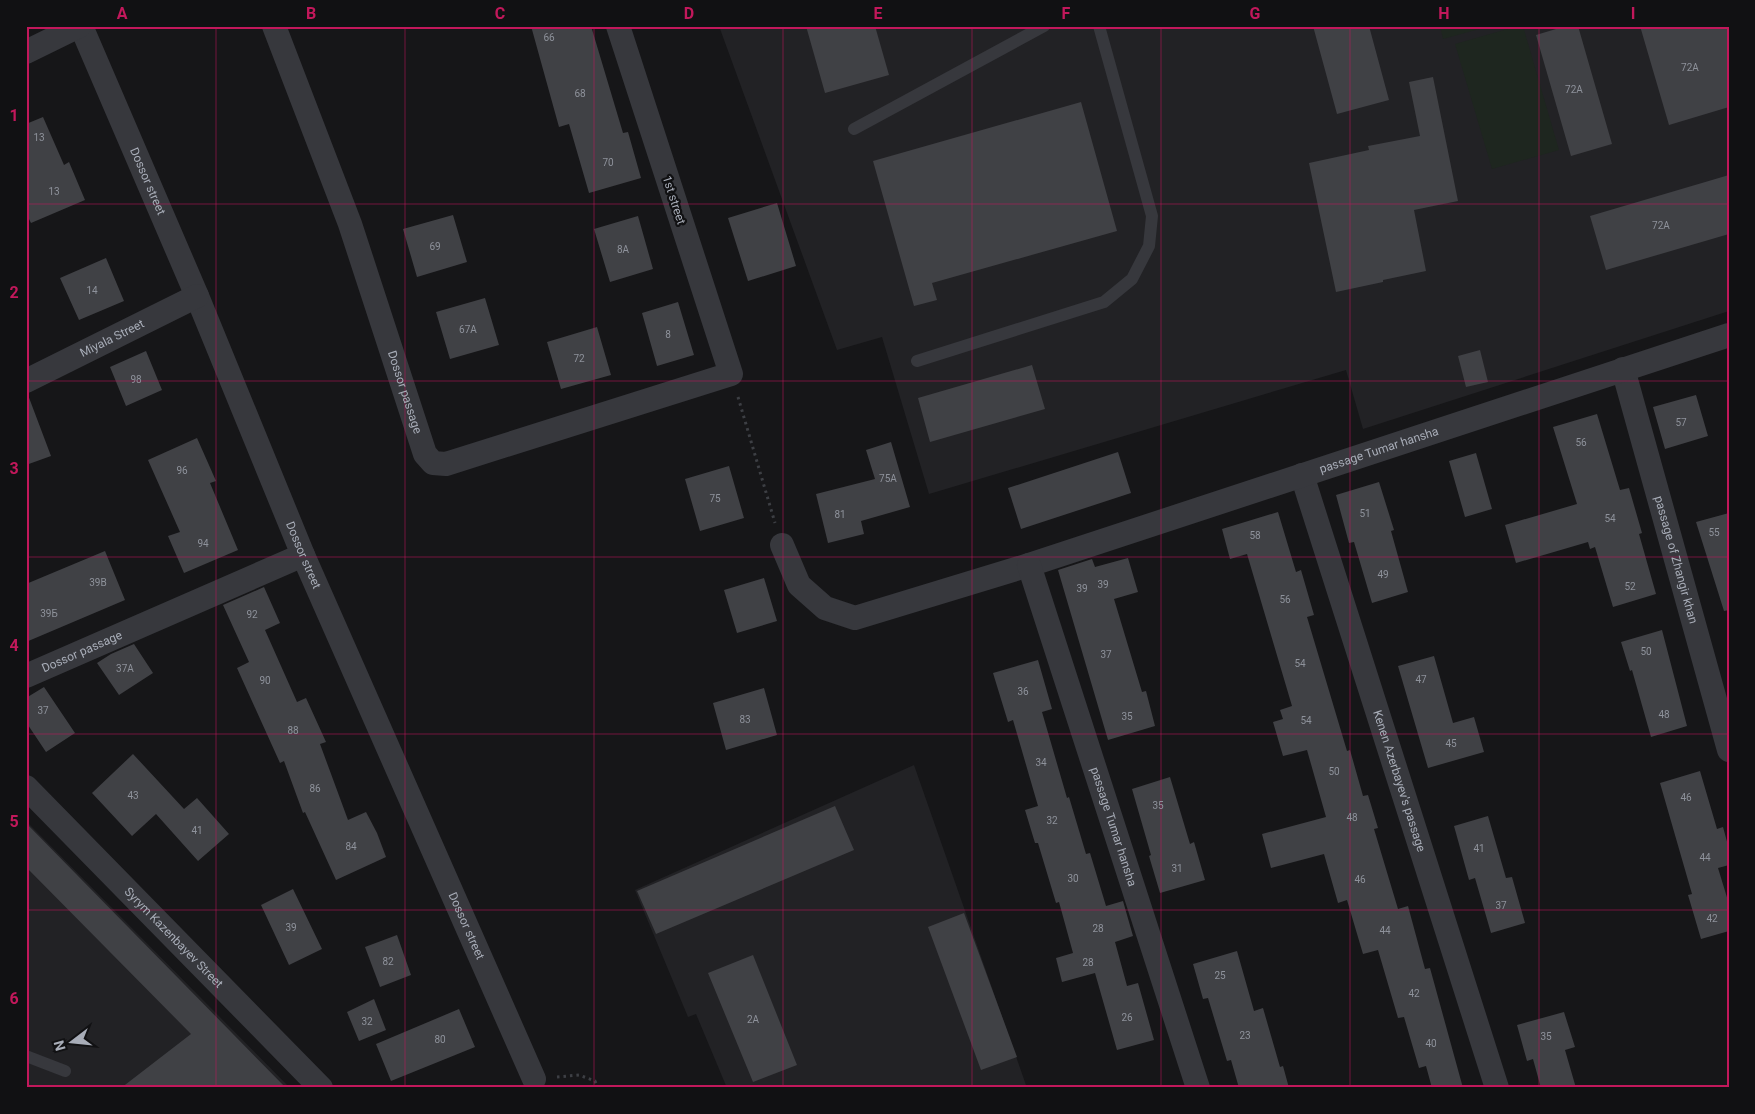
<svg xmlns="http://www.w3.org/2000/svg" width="1755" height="1114" viewBox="0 0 1755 1114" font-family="Roboto,sans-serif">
<rect width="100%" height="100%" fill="#161618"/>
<path fill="#222225" d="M719,26H1729V311L1363,429L1346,370L929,494L882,337L837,350Z
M914,765L1027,1088H727L696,1014L688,1017L635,890Z
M26,821L290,1088H26Z"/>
<path fill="#1e261f" d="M1440,26H1490L1443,39Z
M1518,26H1523L1559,150L1492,169L1455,44Z"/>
<path fill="#404145" d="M531,26H591L623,133L628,132L641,178L589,193L569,124L559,127Z
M806,26H875L889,75L825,93Z
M1313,26H1369L1389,100L1337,114Z
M1566,26H1578L1612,144L1571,156L1536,35Z
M1640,26H1729V107L1669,125Z
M1433,77L1458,201L1414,210L1426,271L1383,280V282L1336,292L1309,163L1369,150L1368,146L1420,136L1409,82Z
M1081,102L1117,231L932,283L937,300L914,306L873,161Z
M43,117L64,165L69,162L85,200L31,223L26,213V124Z
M1729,175V234L1606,270L1590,216Z
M777,203L796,266L748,281L728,218Z
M453,215L467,262L417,277L403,229Z
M638,216L653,269L610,282L594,229Z
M106,258L124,301L79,320L60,278Z
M485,298L499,345L450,359L436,312Z
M678,302L694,355L657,366L642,313Z
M597,327L611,375L561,389L547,342Z
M1480,350L1488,382L1466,387L1458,356Z
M146,351L162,390L126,406L110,367Z
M1032,365L1045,409L930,442L918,398Z
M26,395H28L51,456L26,465Z
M1696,395L1708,436L1665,449L1653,407Z
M1597,414L1620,490L1629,488L1642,533L1639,534L1656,594L1613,607L1595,547L1590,549L1588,542L1516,563L1505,525L1577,504L1553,427Z
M197,438L216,481L210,483L238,550L184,573L168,536L180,532L148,460Z
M891,442L910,507L861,521L864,534L828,543L816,494L875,479L866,450Z
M1118,452L1131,493L1021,529L1008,488Z
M1476,453L1492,509L1465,517L1449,461Z
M729,466L744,518L700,531L685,479Z
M1379,482L1394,530L1391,531L1408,592L1372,603L1354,542L1349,543L1336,495Z
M1278,512L1296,572L1301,570L1314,615L1307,617L1347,751L1350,750L1363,796L1368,795L1378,828L1374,829L1398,909L1408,906L1425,969L1430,968L1463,1088H1432L1426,1066L1419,1068L1404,1017L1398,1018L1378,950L1363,954L1347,900L1338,903L1324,854L1271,868L1262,834L1326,817L1307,750L1283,756L1273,722L1283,719L1280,710L1292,706L1247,554L1230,559L1222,529Z
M1729,513V610L1724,611L1696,522Z
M105,551L125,600L26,642V584Z
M1128,558L1138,592L1114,599L1142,692L1146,691L1155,726L1108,740L1058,570L1092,559L1095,567Z
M764,578L777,621L737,633L724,590Z
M264,587L280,623L265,630L297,702L306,698L326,742L320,744L348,820L366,812L377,833L386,857L336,880L305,812L303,813L284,761L280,763L237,668L249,662L223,605Z
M1662,630L1687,726L1651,737L1632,670L1630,671L1621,642Z
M134,644L153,673L119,695L97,663L111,654Z
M1434,656L1453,723L1474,717L1484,752L1428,768L1398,666Z
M1038,660L1052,709L1042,712L1067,798L1069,797L1086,854L1090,853L1106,906L1123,901L1133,936L1115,942L1127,986L1138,983L1154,1040L1117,1050L1095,973L1062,982L1056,958L1073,953L1059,902L1056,903L1038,843H1035L1025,810L1038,806L1013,720L1008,722L993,673Z
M44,687L75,733L46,752L26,722V698Z
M764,688L777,735L726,750L713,703Z
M133,754L184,809L197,798L229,834L198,861L156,814L132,836L92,793Z
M1700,771L1717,829L1723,827L1729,849V865L1718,868L1729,904V931L1701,939L1688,895L1692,894L1660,783Z
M1170,777L1190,844L1194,842L1205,880L1160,893L1149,856L1151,855L1132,789Z
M835,806L854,850L656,934L637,891Z
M1488,816L1506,878L1512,877L1525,923L1491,933L1475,878L1469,880L1454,826Z
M26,823L286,1088H121L191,1034L26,867Z
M293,889L322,949L289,965L261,905Z
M964,913L1017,1057L981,1070L928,927Z
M397,935L411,975L380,987L365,947Z
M1237,951L1254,1011L1263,1008L1280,1067L1283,1066L1289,1088H1239L1231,1060L1227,1061L1208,998L1203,999L1193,964Z
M753,955L797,1065L753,1082L708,973Z
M374,999L386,1030L359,1041L347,1012Z
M459,1009L475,1047L391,1081L376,1044Z
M1564,1012L1575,1047L1565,1050L1576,1088H1541L1533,1059L1527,1061L1517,1025Z"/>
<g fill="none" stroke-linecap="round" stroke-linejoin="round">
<path stroke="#3d3f44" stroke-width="3" stroke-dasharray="2.5 4" stroke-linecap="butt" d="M738,397L775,523
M557,1077L579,1075L595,1081L598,1088"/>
<path stroke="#37383d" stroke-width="12" d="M854,129L1044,26
M917,361L1104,302L1132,279L1149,246L1152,216L1099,26
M26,1056L65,1071"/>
<g stroke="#37383d" stroke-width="24">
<path id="s1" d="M81,26L197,296L303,555L534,1079"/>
<path id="s2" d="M274,26L350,224L425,454L433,463L446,464L731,374L618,26"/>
<path d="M26,52L79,26"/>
<path id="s3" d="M1623,369L1729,750"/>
<path id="s4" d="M26,381L197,296"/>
<path id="s5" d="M1302,475L1497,1088"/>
<path id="s6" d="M782,545L799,585L825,608L855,618L1029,565L1729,335"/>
<path id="s7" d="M1029,565L1198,1088"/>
<path id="s8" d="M26,676L303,555"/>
<path id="s9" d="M26,787L321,1088"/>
</g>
</g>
<path fill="none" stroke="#c2185b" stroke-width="1" stroke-opacity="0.55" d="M216,26V1088M405,26V1088M594,26V1088M783,26V1088M972,26V1088M1161,26V1088M1350,26V1088M1539,26V1088M26,204H1729M26,381H1729M26,557H1729M26,734H1729M26,910H1729"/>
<g text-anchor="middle" stroke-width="4.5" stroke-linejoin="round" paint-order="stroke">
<g font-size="10" fill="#8e929b">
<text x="549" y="41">66</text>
<text x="1690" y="71">72А</text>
<text x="1574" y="93">72А</text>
<text x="580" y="97">68</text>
<text x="39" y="141">13</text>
<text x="608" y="166">70</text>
<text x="54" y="195">13</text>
<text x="1661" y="229">72А</text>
<text x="435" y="250">69</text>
<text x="623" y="253">8А</text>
<text x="92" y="294">14</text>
<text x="468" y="333">67А</text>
<text x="668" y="338">8</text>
<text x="579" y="362">72</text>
<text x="136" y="383">98</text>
<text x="1681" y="426">57</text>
<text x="1581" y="446">56</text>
<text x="182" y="474">96</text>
<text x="888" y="482">75А</text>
<text x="715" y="502">75</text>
<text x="1365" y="517">51</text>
<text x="840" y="518">81</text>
<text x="1610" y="522">54</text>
<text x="1714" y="536">55</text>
<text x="1255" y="539">58</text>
<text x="203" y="547">94</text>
<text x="1383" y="578">49</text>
<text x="98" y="586">39В</text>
<text x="1103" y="588">39</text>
<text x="1630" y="590">52</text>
<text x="1082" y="592">39</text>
<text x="1285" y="603">56</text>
<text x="49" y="617">39Б</text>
<text x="252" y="618">92</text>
<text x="1646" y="655">50</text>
<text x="1106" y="658">37</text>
<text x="1300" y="667">54</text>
<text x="125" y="672">37А</text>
<text x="1421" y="683">47</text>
<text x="265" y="684">90</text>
<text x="1023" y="695">36</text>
<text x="43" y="714">37</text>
<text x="1664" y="718">48</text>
<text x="1127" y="720">35</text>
<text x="745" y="723">83</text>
<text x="1306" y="724">54</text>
<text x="293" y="734">88</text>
<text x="1451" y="747">45</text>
<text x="1041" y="766">34</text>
<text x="1334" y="775">50</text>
<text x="315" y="792">86</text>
<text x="133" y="799">43</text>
<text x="1686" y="801">46</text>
<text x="1158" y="809">35</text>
<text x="1352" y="821">48</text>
<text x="1052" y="824">32</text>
<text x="197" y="834">41</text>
<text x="351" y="850">84</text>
<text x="1479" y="852">41</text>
<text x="1705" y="861">44</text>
<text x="1177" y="872">31</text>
<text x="1073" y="882">30</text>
<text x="1360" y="883">46</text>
<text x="1501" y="909">37</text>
<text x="1712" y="922">42</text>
<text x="291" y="931">39</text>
<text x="1098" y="932">28</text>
<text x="1385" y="934">44</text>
<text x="388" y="965">82</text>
<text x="1088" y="966">28</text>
<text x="1220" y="979">25</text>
<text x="1414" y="997">42</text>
<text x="1127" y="1021">26</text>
<text x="753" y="1023">2А</text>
<text x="367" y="1025">32</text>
<text x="1245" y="1039">23</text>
<text x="1546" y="1040">35</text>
<text x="440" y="1043">80</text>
<text x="1431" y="1047">40</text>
</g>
<g font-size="12" fill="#a8adb8" stroke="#111113">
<text dy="4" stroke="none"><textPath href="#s1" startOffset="169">Dossor street</textPath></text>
<text transform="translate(674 200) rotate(72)" y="4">1st street</text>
<text dy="4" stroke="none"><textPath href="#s4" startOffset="96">Miyala Street</textPath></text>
<text dy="4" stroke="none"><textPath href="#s2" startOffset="389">Dossor passage</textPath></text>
<text dy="4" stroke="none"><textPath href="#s6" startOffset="660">passage Tumar hansha</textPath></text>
<text dy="4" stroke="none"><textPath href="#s1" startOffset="574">Dossor street</textPath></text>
<text dy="4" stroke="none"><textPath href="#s3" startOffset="198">passage of Zhangir khan</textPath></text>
<text dy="4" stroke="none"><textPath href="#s8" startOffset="61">Dossor passage</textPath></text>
<text dy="4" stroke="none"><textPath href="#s5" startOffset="321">Kenen Azerbayev's passage</textPath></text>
<text dy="4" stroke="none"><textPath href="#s7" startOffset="275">passage Tumar hansha</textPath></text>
<text dy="4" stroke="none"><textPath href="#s1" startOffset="979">Dossor street</textPath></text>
<text dy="4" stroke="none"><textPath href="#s9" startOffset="211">Syrym Kazenbayev Street</textPath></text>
</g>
</g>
<rect width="1755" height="1114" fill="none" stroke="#111113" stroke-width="55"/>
<g transform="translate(72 1042) rotate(254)" stroke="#111113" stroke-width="4" paint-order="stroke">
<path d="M0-4L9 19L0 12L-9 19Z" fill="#a8adb8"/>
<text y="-8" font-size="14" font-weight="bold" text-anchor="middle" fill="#a8adb8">N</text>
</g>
<rect x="28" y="28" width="1700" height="1058" fill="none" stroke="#c2185b" stroke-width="2"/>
<g font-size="16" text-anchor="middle" font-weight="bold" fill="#c2185b">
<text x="122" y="19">A</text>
<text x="311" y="19">B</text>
<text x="500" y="19">C</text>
<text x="689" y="19">D</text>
<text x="878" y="19">E</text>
<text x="1066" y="19">F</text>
<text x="1255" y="19">G</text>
<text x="1444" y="19">H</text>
<text x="1633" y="19">I</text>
<text x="14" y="121">1</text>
<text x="14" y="298">2</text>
<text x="14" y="474">3</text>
<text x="14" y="651">4</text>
<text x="14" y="827">5</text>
<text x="14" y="1004">6</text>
</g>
</svg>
